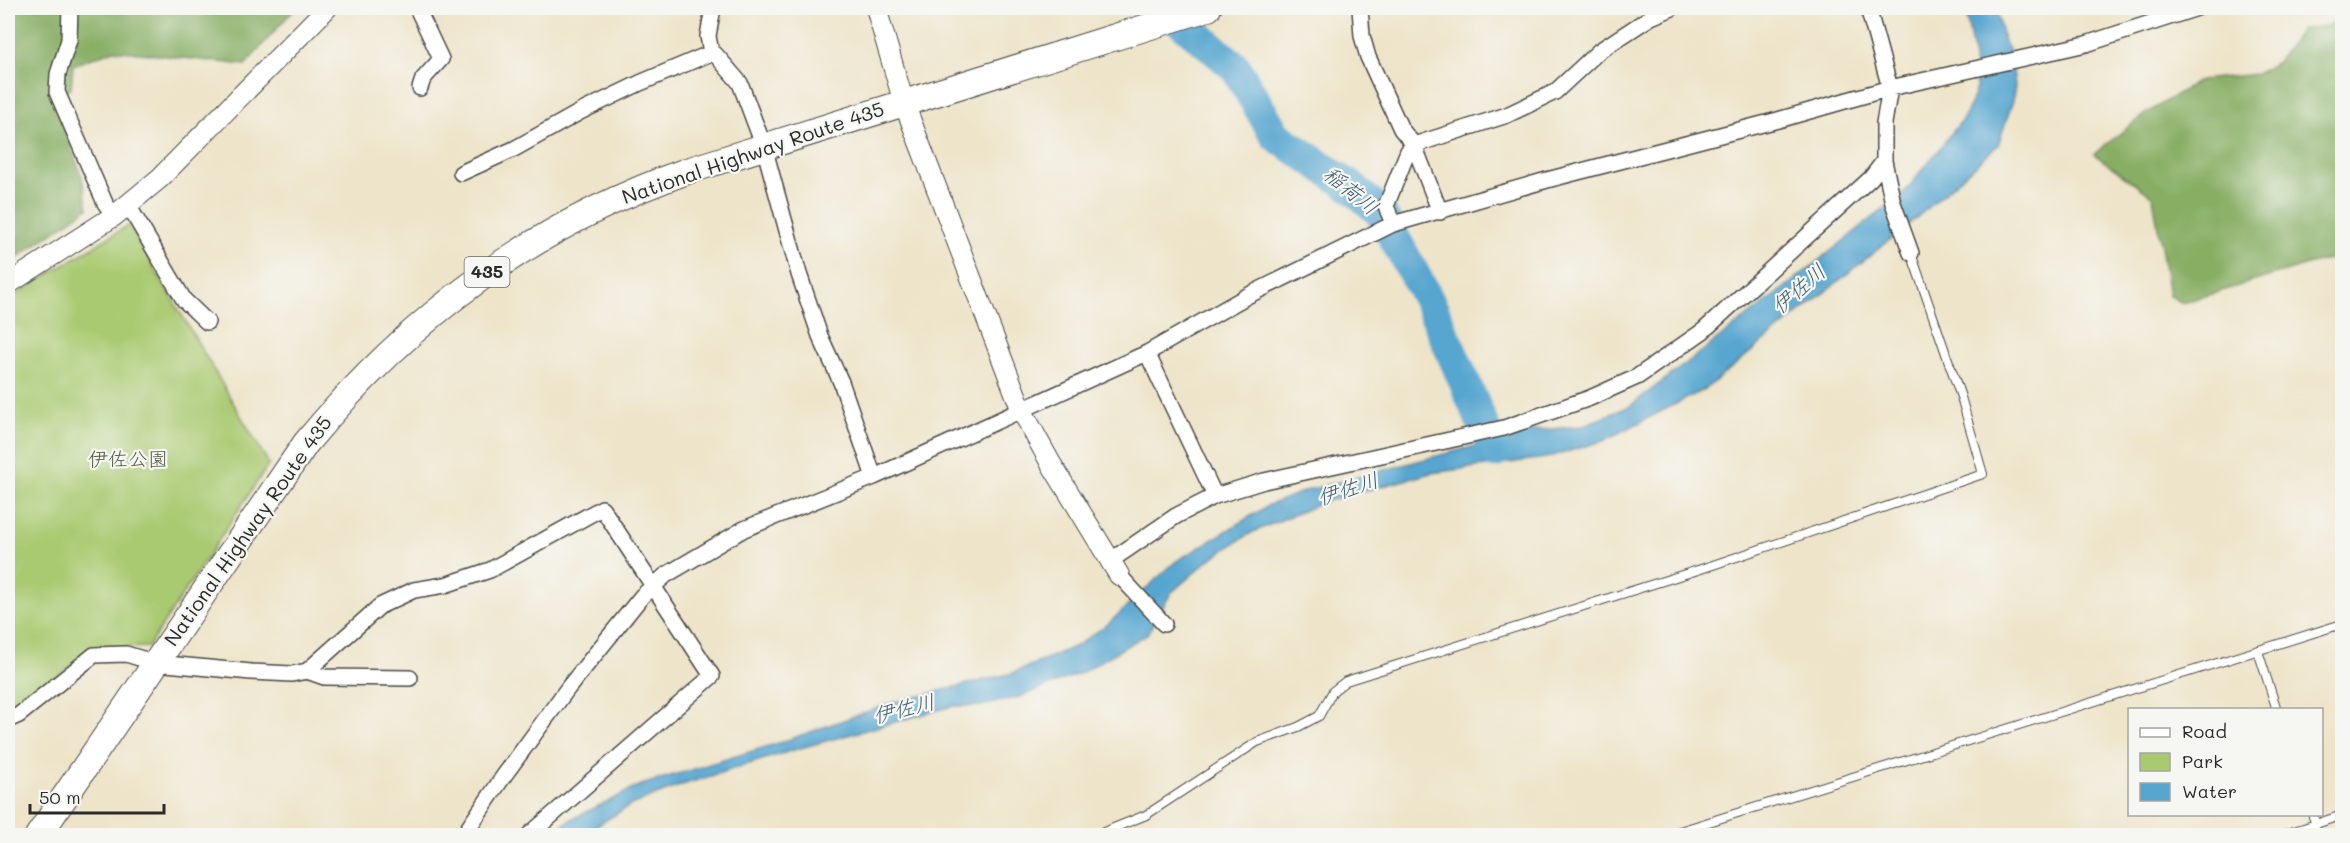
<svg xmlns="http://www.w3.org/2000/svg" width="2350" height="843" viewBox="0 0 2350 843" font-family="Mali,'Klee One',sans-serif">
<rect width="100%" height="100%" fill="#f6f6f2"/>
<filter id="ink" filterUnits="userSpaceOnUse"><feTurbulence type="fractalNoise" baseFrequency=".0167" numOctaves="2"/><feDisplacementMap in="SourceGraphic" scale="12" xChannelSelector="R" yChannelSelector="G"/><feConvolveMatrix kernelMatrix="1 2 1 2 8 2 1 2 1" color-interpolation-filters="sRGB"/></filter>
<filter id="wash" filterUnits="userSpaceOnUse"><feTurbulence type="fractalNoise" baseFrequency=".008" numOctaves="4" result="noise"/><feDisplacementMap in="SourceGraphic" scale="24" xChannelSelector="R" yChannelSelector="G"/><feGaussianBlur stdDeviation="1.35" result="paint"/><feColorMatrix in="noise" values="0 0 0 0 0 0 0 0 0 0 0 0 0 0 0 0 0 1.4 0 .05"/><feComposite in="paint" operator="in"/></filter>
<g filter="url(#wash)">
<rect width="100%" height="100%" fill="#eee4c9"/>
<path fill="#aaca72" stroke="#6a7a4e" stroke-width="1.5" d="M129,225L269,464L148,647L88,649L79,659L8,715V299Z"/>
<path fill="#87ae64" stroke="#596c48" stroke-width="1.5" d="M8,8H295L245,65L114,50L73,65L71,89L53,97L82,177L88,208L8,264Z
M2342,18V264L2327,259L2182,303L2169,295L2153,197L2094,154L2145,114L2200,80L2257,74L2277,62L2302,29L2327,26Z"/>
<path fill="#56a6d0" stroke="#40687e" stroke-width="1.5" d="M1965,8H1996L2004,42L2011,55L2015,86L2012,103L1998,145L1914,220L1705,389L1603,441L1546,458L1431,473L1327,501L1281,520L1251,533L1210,559L1171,593L1147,634L1081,673L1019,697L981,706H953L797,749L682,785L631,805L581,835L549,836L570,820L641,785L782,742L891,703L1013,673L1076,646L1108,624L1175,562L1269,505L1305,491L1531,431L1582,426L1630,406L1764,304L1905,192L1966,115L1976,88L1974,58Z"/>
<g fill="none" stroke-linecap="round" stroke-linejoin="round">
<path stroke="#56a6d0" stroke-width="32" d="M1165,8L1235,67L1276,136L1353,188L1380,212L1430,303L1495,452"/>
</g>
</g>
<g filter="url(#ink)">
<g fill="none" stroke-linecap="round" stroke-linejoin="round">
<defs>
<path id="service" d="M2258,651L2277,710
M2316,824L2342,815
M1094,836L1146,815L1257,742L1298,727L1319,716L1333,691L1346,681L1701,569L1983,474L1961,397L1911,253
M1664,836L2342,624
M2279,836L2316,824L2312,814"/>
<path id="minor" d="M70,8L69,40L58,74L57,92L105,203L114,216
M417,8L441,59L423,79L420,88
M1360,8L1362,36L1368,57L1401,129L1414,145L1440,212
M1868,8L1890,88L1884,123V161L1893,203L1911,253
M711,53L708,36L713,8
M461,173L514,149L580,112L640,83L711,53L716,55L740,83L764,147L799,274L820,336L841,382L874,477
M128,205L184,300L207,322
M1393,224L1386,206L1408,151L1414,145L1507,115L1555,92L1599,51L1651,17L1672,8
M1147,353L1215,496
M1110,561L1176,516L1215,496L1264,481L1504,428L1590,398L1637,377L1703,331L1871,178L1884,161
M1119,575L1164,624
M307,671L324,677L410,678
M8,720L19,715L94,655L126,654L156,663L251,672L292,674L307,671L380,606L414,590L445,585L490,570L602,508L712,676L528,836
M463,836L503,777L568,688L642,596L666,575L744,529L874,477L1147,353L1249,295L1393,224L1547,180L1778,120L1890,88L2086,44L2197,8"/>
<path id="tertiary" d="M876,8L904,103L1022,411L1050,462L1119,575
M8,284L114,216L160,178L327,8"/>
<path id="trunk" d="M38,836L306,443C411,316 532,226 687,171L1208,8"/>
</defs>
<use href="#service" stroke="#484743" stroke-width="10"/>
<use href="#minor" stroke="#484743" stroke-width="18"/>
<use href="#tertiary" stroke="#484743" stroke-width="22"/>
<use href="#trunk" stroke="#484743" stroke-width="28"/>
<use href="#service" stroke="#fff" stroke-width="8"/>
<use href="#minor" stroke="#fff" stroke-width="15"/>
<use href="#tertiary" stroke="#fff" stroke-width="20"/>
<use href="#trunk" stroke="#fff" stroke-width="26"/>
</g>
</g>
<g text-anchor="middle" stroke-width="4.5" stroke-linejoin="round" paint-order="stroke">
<rect fill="#f6f6f2" stroke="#686867" stroke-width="1.5" x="464.5" y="257" width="45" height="30" rx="4.5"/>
<g font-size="18" font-weight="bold" fill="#2b2b2b">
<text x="487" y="278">435</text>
</g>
<g font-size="20" fill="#2b2b2b" stroke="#f6f6f2">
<text transform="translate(753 153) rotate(-19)" y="7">National Highway Route 435</text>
<text transform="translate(248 531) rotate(-55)" y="7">National Highway Route 435</text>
</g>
<g font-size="20" fill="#515b40" stroke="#f6f6f2">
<text x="128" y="466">伊佐公園</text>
</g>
<g font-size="21" font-style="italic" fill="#3c5c6d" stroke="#f6f6f2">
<text transform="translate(1351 191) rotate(39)" y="7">稲荷川</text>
<text transform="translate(1799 289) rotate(-41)" y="7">伊佐川</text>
<text transform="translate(1348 489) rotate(-18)" y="7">伊佐川</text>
<text transform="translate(904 709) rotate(-14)" y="7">伊佐川</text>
</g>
</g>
<rect width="2350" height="843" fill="none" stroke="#f6f6f2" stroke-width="30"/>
<rect x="2128" y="708" width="195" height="108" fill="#f6f6f2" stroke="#a5a5a2" stroke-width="1.5"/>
<rect x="2140" y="728" width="30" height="9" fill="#ffffff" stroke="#a5a5a2" stroke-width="1.5"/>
<text x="2182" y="738" font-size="18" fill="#2b2b2b">Road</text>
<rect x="2140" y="753" width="30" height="18" fill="#aaca72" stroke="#a5a5a2" stroke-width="1.5"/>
<text x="2182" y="768" font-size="18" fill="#2b2b2b">Park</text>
<rect x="2140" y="783" width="30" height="18" fill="#56a6d0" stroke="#a5a5a2" stroke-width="1.5"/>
<text x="2182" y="798" font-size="18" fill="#2b2b2b">Water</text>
<path d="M30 804v9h134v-9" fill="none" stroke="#2b2b2b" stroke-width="3"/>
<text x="39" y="804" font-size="18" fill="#2b2b2b" stroke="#f6f6f2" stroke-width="4.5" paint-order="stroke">50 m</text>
</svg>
